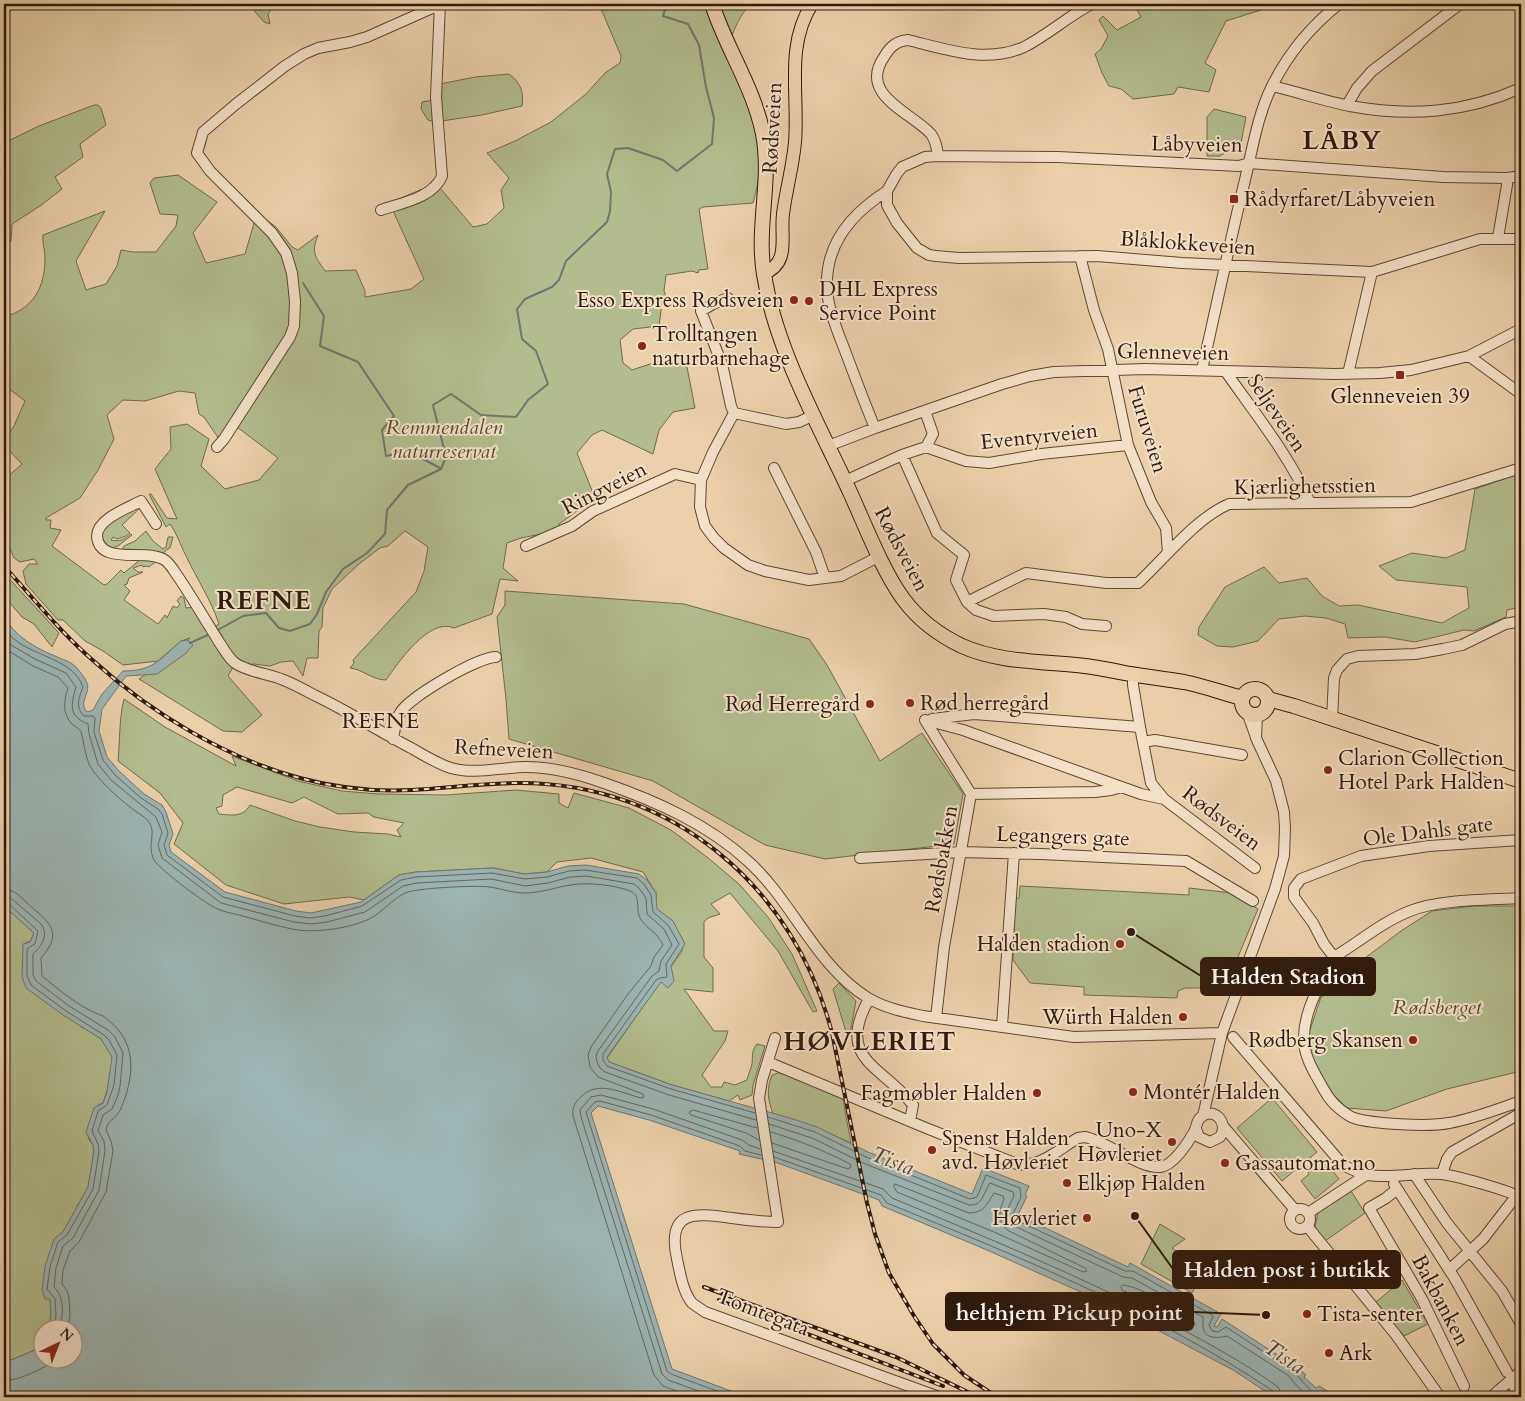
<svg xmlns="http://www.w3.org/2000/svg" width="1525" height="1401" viewBox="0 0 1525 1401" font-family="Cardo,serif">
<rect width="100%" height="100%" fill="#ebd0a9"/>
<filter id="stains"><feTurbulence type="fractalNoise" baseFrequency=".004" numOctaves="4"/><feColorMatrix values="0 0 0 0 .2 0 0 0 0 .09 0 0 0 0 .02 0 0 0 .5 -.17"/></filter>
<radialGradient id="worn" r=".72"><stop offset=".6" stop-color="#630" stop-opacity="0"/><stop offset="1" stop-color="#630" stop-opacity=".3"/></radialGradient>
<path fill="#b2bc8c" stroke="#706b4c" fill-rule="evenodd" d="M248,4H275L268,14L270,24L264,22Z
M599,4H750C742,13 730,33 731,45C733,56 738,68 742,78C756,123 767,157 753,203L703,207L699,209L708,269L699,270L698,273L692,271L666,275L664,291L667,299L662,304L659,326L633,329L620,340L623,363L632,370L671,357L687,367L695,408L673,412L659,430L653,454L602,430L592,435L577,453L595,498L559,524L561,530L521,538L507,543L503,568L518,581L500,579L492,614L454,628C429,617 398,663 386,680C372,680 362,669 350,668L354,663L353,660L416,592L424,571L428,547L405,531L388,546L380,548L359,564L332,589L323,608L322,627L319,631L318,658H307L303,676L293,661L281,662L270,666L254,664L233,667L228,676L262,715L242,732L223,731L139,679L191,643L187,640L190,638L181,641L158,661L123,665L103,651L85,641L63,620H58L26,584L23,571L29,564H38L34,559L20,562L14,558L10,548L4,549V480L22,464L4,445V441L14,426L25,401L4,385V317C33,309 45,288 45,258C45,250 42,243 43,235L105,211L76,261L86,290L106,284L117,266L121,250L133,252H156L176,226L178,215L160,214L150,183L154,178L178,175L217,202L193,233L206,263L245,254L257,213L276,227L292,247L298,250L318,235C311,253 315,256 325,271L356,270L365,291V297L411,289L424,279L394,213L401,198L425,188L435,179L440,188L473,227L487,224L504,208L501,190L509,178L487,153L515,141L551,122L586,94L605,73L620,63L621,56ZM279,349L287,353L282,357L237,427L278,458L259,480L225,489L201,466L209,439L187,424L170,427L171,449L155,469L177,519L167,518L151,494H149L166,527L170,524C178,536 180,544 186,556C197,579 211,600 219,624L208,632L194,607L186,608L184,598L181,596L177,601L180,604L177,608L173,606L167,618L165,615L158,624L124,600L130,591L124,585L127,584L129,578L143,572H138L133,568L142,565L143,567L146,566L149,567L154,563L161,561L141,559L124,573L121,570L107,584L104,585L52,546L61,530L50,528L51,520H46V518L80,498L98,470L114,439L107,415L123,400L145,401L179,391L195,393L199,414L204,417L219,439Z
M1134,4H1145L1150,10L1176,4H1280L1226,21L1205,63L1216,70L1209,92L1178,87L1174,94L1133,99L1121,89L1109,86L1102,73L1095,54L1101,49L1108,36L1099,20L1103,16L1117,30L1141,17Z
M509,74C521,83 524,92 522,106L482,115L435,122L428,120L421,109L422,102L433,100L440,84L475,77Z
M94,105H98L101,108L106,125L80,144L83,157L55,177L62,189L40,206L12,224L11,241L4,247V143L39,126Z
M1214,109L1246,117L1241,143L1220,156H1207V117Z
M1521,473V607L1507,610L1506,617L1474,631L1464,630L1415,642L1385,637L1348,638L1345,624L1326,618L1305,616L1279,619L1258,641L1233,647L1217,646L1198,635L1199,627L1225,587L1264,567L1279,583L1307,578L1322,596L1339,606L1358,605L1442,623L1469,608L1467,587L1396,580L1379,566L1412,553L1446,558L1465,550L1475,489Z
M142,506L122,525L130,533L126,536L117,539L113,537L111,540C120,542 125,539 131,534L132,535L118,546L109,549C102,543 100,534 103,526Z
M146,531L153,541L163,549L166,547L168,537H173L170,548L166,550L163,554L121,552L124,546L135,541Z
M4,573L59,633L52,647L34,624L22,617L4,596Z
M505,591L684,604L809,639L827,665L880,761L922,733L963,794L954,844L825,859L765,845L653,781L509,739L506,699L497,617L505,605Z
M124,699L165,727L236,766L232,756L298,781L342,791L378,794L445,795L516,790L559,794V803L568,808L574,793L629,808L671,830L707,857L739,884L768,917L792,954L817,1011L813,1012L778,951L730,893L711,904L720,914L708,918L704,922V957L713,968V992L684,989L714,1031H728L725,1041L702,1075L711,1087H722L724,1082L735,1085L747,1080C748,1075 751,1069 752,1064C753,1056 751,1051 757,1044L765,1046L753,1085L752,1095L740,1100L738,1095L729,1101L672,1085L609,1062L607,1058L682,951L683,940L676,929L673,921L656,909V893L643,872L591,858L557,862L547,872L524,874L493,868L416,872L399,875L364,900L349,897L284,904L226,885L174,844L183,823L160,793L118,761C120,740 119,719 124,699ZM237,787L292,803L304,797L338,814L368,813L374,817L404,823L397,830L401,837L388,834L354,832L320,827L295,821L250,805C243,818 230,815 219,814L216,808L222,806L223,795Z
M1020,886L1189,895V888L1232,893L1258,909L1227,983L1223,988H1185L1178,991L1177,998L1084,995V987L1030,983L1013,960L1015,899L1019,898Z
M4,906L34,933L30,942H26L81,1027C94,1032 109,1042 112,1056C114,1067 107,1092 103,1103L98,1105L88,1138L93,1145L94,1151L88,1187L63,1232L54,1239L48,1298H50L51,1315L49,1328H42V1347L4,1363Z
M1474,906H1521V1071L1447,1089L1386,1111L1347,1108L1334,1095L1324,1079L1310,1053L1309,1033L1321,997L1335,989L1342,990L1355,979L1365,958L1401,931L1432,911Z
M839,983L856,1001L850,1034L847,1035L833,989Z
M781,1072L842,1095L851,1143L817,1128L773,1114C768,1099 766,1090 772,1075Z
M1272,1098L1317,1152L1282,1181L1237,1128Z
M1323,1159L1339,1179L1315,1199L1301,1181L1309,1174L1308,1172Z
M1351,1191L1365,1213L1325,1241L1315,1227L1318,1212Z
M1160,1224L1185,1239L1172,1248L1185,1257L1187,1264L1203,1274L1192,1293L1141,1264Z
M1402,1280L1428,1324L1404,1336L1375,1303Z"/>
<path fill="#9cb4b3" stroke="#707670" d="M4,617C15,636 35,648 55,656C63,660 70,661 76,667C79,671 85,677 87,683C91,693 78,702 87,712L93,710L102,694L123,671C153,671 159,660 181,641L187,640L193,645L185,654L157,674L126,676L102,709L99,731L107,757L119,771L144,794L162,805L166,812L173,834L169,845L171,852L225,892L296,911L311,913L361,902L399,875L416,872L493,868L524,874L547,872L568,866L586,865L639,874L647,880L656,893L657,909L673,921L685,944L671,966L674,981L668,988L661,982L607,1057L609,1062L672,1085L790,1118L817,1127L868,1152L972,1194L983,1168L1029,1186L1025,1195L1027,1196L1018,1215L1128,1267L1130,1263L1221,1314L1214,1326L1217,1327L1222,1319L1296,1367L1306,1375L1304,1377L1316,1388L1319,1386L1337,1397H1274L1233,1370L1112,1306L987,1250L882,1206L879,1200L775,1162L739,1154L740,1151L649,1120L598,1106L591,1113L672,1369L747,1397H4V1363L42,1347V1358H72V1328H49L51,1315L50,1299H45L42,1290L45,1266L54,1239L63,1232L88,1187L94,1151L93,1145L86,1132L94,1108L103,1103L107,1092L112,1057L101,1039L63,1015L26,988L22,977L23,944L30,942L34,933L4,906Z"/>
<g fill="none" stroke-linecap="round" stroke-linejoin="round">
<path stroke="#666760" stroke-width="1" d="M4,627C7,631 10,636 14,639C35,657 73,659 83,687C79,697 75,708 84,716H93L95,718L94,732L103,760L115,775L141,798L158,809L162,814L168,833L164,845L167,855L223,897L295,916L310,918L325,916L362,906L401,880L416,877L492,873L525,879L547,877L569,871L585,870L637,878L644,884L651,895L653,912L668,925L679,944L666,964L667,977L660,978L656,980L603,1054V1060L607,1066L671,1089L755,1113
M4,637L11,645L35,659L66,673L76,687C71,705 68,716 88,724L89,734L98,764L111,780L156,817L162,832L158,845L162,858L221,903L294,922L312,924L327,922L365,912L403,886L417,883L491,879L525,886L548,883L570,877L586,876L634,884L639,888L646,898L647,914L664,929L672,945L661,961L659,971L652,976L598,1051L596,1056L597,1062L600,1068L605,1072L669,1095L756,1120
M4,648L33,666L58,677L68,688C64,700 62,714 72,724C75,727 79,728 81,732C84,743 85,756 90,766C99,782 126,805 141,815C162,828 145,842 154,860C159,869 209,907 220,910C228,913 237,914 246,917C261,921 277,926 292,929C314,934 357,928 376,915C386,908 396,896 408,892C420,888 477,885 490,887C502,889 513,893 525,893C541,893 556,887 571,885C587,882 615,885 630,891C642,896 635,909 640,918C646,929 657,931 663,945L654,957L651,966L628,994L591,1047L588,1055L590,1067L598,1077L643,1094L644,1097L641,1098C622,1093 598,1080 582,1096C575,1102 572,1107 573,1116L654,1375L663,1386L693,1397
M4,889C15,890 20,896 27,903C48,922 65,931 41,958L42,976C57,988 72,1001 89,1010C93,1012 98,1014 103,1016C133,1037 136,1065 125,1098C123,1103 121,1110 117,1115C111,1121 108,1121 106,1130L111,1141L113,1151L106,1192L79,1242L70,1251L63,1270L62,1284L67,1291L69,1298L70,1315L68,1328
M4,897L12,899L41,924C49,935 42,946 33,954V975L36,981L69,1006L108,1030L115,1037L123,1053L120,1086L118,1095L112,1109L103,1115L98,1131L104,1141L105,1151L99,1190L73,1238L63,1246L56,1268L54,1287C65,1298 63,1314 60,1328
M4,903L9,904L38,931L35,944L28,948L27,951V976L31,985L66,1011L104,1035L109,1040L117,1055L114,1085L107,1105L98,1111L92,1131L98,1144L99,1151L93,1189L67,1235L58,1242L50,1267L47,1289L55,1299L56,1315L54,1328
M768,1117L815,1132L866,1157L970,1199L977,1197L986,1175L1020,1188L1021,1197L1013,1214L1016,1220L1125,1271H1133L1212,1315L1213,1317L1209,1325L1212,1331L1218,1332L1226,1327L1293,1371L1312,1392L1320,1393L1328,1397
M769,1124L812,1138L863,1163L969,1205C983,1206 983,1193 990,1183L1013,1192L1014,1196C1009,1206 1003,1215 1012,1225L1123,1277L1132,1278L1203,1317C1203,1320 1203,1323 1203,1325C1203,1340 1218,1338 1227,1336L1289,1376L1297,1386L1309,1397
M757,1128L693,1110L689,1112L691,1115L746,1133L759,1140
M771,1132C798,1140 825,1151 850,1164L851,1167L848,1169L772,1143
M773,1151L883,1189L892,1198C983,1236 1075,1274 1163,1319C1202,1340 1242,1361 1278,1387L1281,1392L1282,1397
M774,1157L881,1195L887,1203C1019,1257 1154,1311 1273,1391L1276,1397
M895,1184L969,1213C984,1213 987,1204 994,1193L1003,1196L1004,1199C999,1211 997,1220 1007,1230L1085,1268L1087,1271L1083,1272L994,1232L897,1192L894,1187Z
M1123,1285C1143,1287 1176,1310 1194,1321L1195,1325L1192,1326L1122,1290L1121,1287Z
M4,1381C17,1381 47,1368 57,1358
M715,1397L668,1380L662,1374L581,1117L580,1110L591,1097L601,1095L653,1109L742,1140L749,1145L760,1149
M733,1397L671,1374L667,1371L586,1112L595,1102L600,1101L651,1115L740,1146L745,1151L761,1155"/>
<path stroke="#707670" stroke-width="2" d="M303,283L324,316L320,346L358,362L394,416L382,430L386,456L408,451L440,468
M216,631L243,616L266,613L279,628L290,631L310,624L317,614L326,592L343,569L367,553L385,534L387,510L408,485L441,469L446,457L433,405L451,394L481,415L516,417L528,400L548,384L536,351L522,339L517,309L525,299L552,287L559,280L566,261L607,222L610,211L611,192L607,174L615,149L628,148L663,160L677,171L712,144L714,118L706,87L699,45L688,24L663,16L667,4
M190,643L210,634"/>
<defs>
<path id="minor" d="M1272,86C1298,92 1324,101 1350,106C1410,117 1465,113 1521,88
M1347,105L1357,88L1372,71L1460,4
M938,156C937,148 936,141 931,134C911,112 858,95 884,57C890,47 896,41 908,40C945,49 986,64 1024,47C1048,35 1068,16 1092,4
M1521,176L1507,178L1443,177L1249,163L1239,166L1058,157L938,156L925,157L902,167L896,175L887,191V205L897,223L917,248L929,255L936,256L959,258L1097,256L1182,263L1372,272L1480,239H1521
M381,210C401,203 433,198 442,176L436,97L440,4
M1498,238L1507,185V178
M1080,256L1094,310L1108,349L1128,445L1151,502L1166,528L1168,553
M728,298L713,304L701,311L722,364L731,406L734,413
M1469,356L1521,394
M1202,370C1216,308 1229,246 1244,184C1252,152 1257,116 1272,86C1288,54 1311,26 1339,4
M1226,372C1254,412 1291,458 1310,503
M1348,374L1372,272
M925,411L933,434L926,447
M814,415L799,422L786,424L734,413L713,452L701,480L700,507L705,526L714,538L724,548L748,565L765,571L809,580L841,576L880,556
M875,428C865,404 856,380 847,356C840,337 831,318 828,298C821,249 849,215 887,191
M828,446L875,428L1002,384L1030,376L1054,372L1145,369L1334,374L1380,373L1411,370L1469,356L1521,329
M217,447L224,439L290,337L294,326L295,301L292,273L286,253L272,233L210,171L197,153L203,132L236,104L285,66L304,54L318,48L350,42L367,37L439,5
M902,455L937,533L964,555L956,580L967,602L976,610L994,616L1044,614L1066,617L1082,624L1106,626
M774,468L816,552L825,578
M845,481L902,455L926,447L966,461L989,463L1041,454L1128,445
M156,524L141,501C128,508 97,519 97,536C99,567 149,547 166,561C172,566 175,573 179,578C193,599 206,621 219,642C224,649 228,658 235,663C248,672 266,673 281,679C292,683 303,689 314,695C348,711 380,732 413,749C425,756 438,764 451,768C475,775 502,767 526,767C553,767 579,774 604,783C656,801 708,824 749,862C793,902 816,966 868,998C885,1008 904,1012 923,1016L1074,1037L1222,1033
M526,546L572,526L593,511L675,474L701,480
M967,602L1026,573L1106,583H1138C1165,558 1196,518 1229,504L1411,502L1521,468
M1133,674V685L1140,727L1151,783L1164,799L1255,868
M1247,712L1256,737
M932,719L974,714L1140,727
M1332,719L1334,678L1337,670L1347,659L1358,656L1415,654L1443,649L1462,645L1505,624L1521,621
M925,720L971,794L944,947L936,1018
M925,720L963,730L1141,794L1164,799
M393,739C395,730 395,720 400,713C409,697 478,657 496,657
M1143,742L1155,740L1242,755
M971,794L1095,792L1111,790L1122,787
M860,858L961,852L1041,854L1186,861L1253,901
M1334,957C1320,984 1299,1018 1305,1049C1307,1060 1313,1071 1319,1081C1325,1092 1330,1102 1341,1110C1345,1113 1350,1117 1354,1118C1372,1124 1429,1127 1449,1123C1473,1119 1498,1109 1521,1101
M1334,957L1324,944L1313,923L1294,897V888L1301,879L1361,856L1429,846L1521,840
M1334,957C1359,942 1382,922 1410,911C1439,899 1490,900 1521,898
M869,999C835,1060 882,1065 913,1105L910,1121
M1002,1026L1014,853
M1233,1037L1343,1165C1351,1169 1360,1174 1368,1175C1392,1179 1416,1172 1441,1174C1453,1175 1512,1191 1521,1198
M775,1038L762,1080L759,1098L778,1222C762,1222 747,1220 732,1218C695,1213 666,1209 677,1259C680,1273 683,1292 692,1303C696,1306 701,1309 705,1312L939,1397
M768,1062L926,1128L1017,1164C1040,1168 1059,1149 1078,1138L1085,1137C1106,1141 1140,1169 1160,1167C1173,1166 1188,1143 1194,1132C1197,1127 1196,1122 1200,1118C1212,1105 1230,1122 1220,1137L1210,1142L1199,1137L1196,1129
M1203,1116L1222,1033L1275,889L1284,856L1285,828L1284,812L1276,781L1256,738L1257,715
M1223,1126L1295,1210
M1414,1174L1447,1223L1502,1291L1521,1324
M1442,1174L1447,1159L1452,1152L1521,1113
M1394,1184L1455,1279L1507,1372
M1396,1190L1386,1198L1369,1208L1422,1299L1464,1386
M1290 1219a10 10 0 1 1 20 0a10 10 0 1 1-20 0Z
M1308,1213L1366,1175
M1307,1226L1396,1335L1440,1397
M1449,1270L1483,1239L1517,1195L1521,1192
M1512,1380L1518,1397
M1491,1397L1521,1371"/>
<path id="major" d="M763,274C791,263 780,237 783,214C786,190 793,166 795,142C799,95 785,46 812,4"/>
<path id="highway" d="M712,4C726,48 754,88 763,134C772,181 756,227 764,274C775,348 819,425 850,492C865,525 883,572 904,600C919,620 939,635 962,646C1000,663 1044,661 1085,666C1100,668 1115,671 1130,674C1148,677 1166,679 1184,682C1204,686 1223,693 1242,698
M1242 702a13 13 0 1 1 26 0a13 13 0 1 1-26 0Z
M1268,699L1294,706L1521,781"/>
</defs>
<use href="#minor" stroke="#5e4833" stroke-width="12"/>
<use href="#major" stroke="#2f1a0c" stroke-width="14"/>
<use href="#highway" stroke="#2f1a0c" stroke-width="16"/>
<use href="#minor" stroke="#f2e0c7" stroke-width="10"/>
<use href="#major" stroke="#ebd0a9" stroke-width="12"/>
<use href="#highway" stroke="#ebd0a9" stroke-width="14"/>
<defs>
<path id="rail" d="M4,566C34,599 62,634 96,663C151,713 228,759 300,778C337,788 374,792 412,790C448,788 484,783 520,783C673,783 795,888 832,1033L867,1203L875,1234L889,1273L914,1316L933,1344L964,1375L997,1397
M704,1287L896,1357L978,1397
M719,1300L943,1386"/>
</defs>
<use href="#rail" stroke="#2f1a0c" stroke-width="4"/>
<use href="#rail" stroke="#f2e0c7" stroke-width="2" stroke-dasharray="5.5" stroke-linecap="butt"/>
</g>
<g fill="#8f2418" stroke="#f2e0c7" stroke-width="2">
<rect x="1229" y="194" width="10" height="10" rx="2.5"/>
<circle cx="794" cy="300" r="5"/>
<circle cx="809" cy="301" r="5"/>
<circle cx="642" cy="346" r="5"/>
<rect x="1395" y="370" width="10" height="10" rx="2.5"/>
<circle cx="910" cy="703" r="5"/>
<circle cx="870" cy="704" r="5"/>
<circle cx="1328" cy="770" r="5"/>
<circle cx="1120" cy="944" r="5"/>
<circle cx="1183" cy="1017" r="5"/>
<circle cx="1413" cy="1040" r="5"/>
<circle cx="1133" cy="1092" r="5"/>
<circle cx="1037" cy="1093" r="5"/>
<circle cx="1172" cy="1142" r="5"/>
<circle cx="932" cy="1150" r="5"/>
<circle cx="1225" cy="1163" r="5"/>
<circle cx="1067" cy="1183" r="5"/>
<circle cx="1087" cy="1218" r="5"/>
<circle cx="1307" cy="1314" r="5"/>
<circle cx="1329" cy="1353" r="5"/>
</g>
<g text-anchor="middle" stroke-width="4" stroke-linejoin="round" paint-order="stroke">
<g font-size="21" fill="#2f1a0c" stroke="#f2e0c7">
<text transform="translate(772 128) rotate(-87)" y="7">Rødsveien</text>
<text transform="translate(1197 144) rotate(1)" y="7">Låbyveien</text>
<text transform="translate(1188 243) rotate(4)" y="7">Blåklokkeveien</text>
<text transform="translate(1173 352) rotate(1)" y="7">Glenneveien</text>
<text transform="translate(1277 413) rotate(56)" y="7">Seljeveien</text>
<text transform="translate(1148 429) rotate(73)" y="7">Furuveien</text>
<text transform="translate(1039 436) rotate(-6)" y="7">Eventyrveien</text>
<text transform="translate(1305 486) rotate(-1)" y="7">Kjærlighetsstien</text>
<text transform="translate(604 488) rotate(-27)" y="7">Ringveien</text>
<text transform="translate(902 549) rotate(62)" y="7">Rødsveien</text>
<text transform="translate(504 749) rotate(3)" y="7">Refneveien</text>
<text transform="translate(1222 818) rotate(37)" y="7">Rødsveien</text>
<text transform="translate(1428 831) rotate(-7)" y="7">Ole Dahls gate</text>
<text transform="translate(1063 836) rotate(2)" y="7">Legangers gate</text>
<text transform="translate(941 859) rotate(-80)" y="7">Rødsbakken</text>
<text transform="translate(1441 1300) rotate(62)" y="7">Bakbanken</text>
<text transform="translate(763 1312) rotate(21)" y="7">Tomtegata</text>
</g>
<g font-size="21" fill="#2f1a0c" stroke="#f2e0c7" text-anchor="start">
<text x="1244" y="206">Rådyrfaret/Låbyveien</text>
<text x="819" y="296">DHL Express<tspan x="819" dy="24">Service Point</tspan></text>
<text x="784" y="307" text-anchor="end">Esso Express Rødsveien</text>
<text x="652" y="341">Trolltangen<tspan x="652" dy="24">naturbarnehage</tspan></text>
<text x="1400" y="403" text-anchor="middle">Glenneveien 39</text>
<text x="920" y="710">Rød herregård</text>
<text x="860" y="711" text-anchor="end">Rød Herregård</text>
<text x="1338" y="765">Clarion Collection<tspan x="1338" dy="24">Hotel Park Halden</tspan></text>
<text x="1110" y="951" text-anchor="end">Halden stadion</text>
<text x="1173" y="1024" text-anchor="end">Würth Halden</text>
<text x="1403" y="1047" text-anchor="end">Rødberg Skansen</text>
<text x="1143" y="1099">Montér Halden</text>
<text x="1027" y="1100" text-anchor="end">Fagmøbler Halden</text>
<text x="1162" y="1137" text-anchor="end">Uno-X<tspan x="1162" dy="24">Høvleriet</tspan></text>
<text x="942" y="1145">Spenst Halden<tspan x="942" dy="24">avd. Høvleriet</tspan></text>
<text x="1235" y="1170">Gassautomat.no</text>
<text x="1077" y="1190">Elkjøp Halden</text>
<text x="1077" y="1225" text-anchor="end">Høvleriet</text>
<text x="1317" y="1321">Tista-senter</text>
<text x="1339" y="1360">Ark</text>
</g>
<g font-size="21" font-style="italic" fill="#564b32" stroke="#f2e0c7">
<text x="444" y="434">Remmendalen<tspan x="444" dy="24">naturreservat</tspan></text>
<text x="1437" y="1014">Rødsberget</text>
</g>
<g font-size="22" letter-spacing="1" fill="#2f1a0c" stroke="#f2e0c7">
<text x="381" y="728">REFNE</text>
</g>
<g font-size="22" font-style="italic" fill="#50483e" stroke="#f2e0c7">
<text transform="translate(893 1160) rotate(21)" y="8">Tista</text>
<text transform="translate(1285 1356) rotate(34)" y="8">Tista</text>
</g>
<g font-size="26" font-weight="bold" letter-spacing="1" fill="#2f1a0c" stroke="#f2e0c7">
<text x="1342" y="149">LÅBY</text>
<text x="264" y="609">REFNE</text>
<text x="870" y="1050">HØVLERIET</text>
</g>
</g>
<path fill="none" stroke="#2f1a0c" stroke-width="2" d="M1131 932L1201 976M1135 1216L1173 1269M1266 1315L1193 1312"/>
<g fill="#2f1a0c" stroke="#f2e0c7" stroke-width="2">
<circle cx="1131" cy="932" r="5"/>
<circle cx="1135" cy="1216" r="5"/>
<circle cx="1266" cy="1315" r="5"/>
</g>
<g fill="#2f1a0c" stroke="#2f1a0c" stroke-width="2">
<rect x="1201" y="958" width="174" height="37" rx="5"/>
<rect x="1173" y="1251" width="227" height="37" rx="5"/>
<rect x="946" y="1293" width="247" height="37" rx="5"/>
</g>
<g font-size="22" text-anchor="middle" font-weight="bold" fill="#fff">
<text x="1288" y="984">Halden Stadion</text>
<text x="1287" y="1277">Halden post i butikk</text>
<text x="1069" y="1320">helthjem Pickup point</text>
</g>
<rect width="1525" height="1401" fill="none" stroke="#ebd0a9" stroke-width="20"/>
<rect x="5" y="5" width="1515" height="1391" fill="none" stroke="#2f1a0c" stroke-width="2.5"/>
<rect x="10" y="10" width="1505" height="1381" fill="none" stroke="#2f1a0c"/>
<g transform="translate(58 1344) rotate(43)"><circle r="24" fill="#f2e0c7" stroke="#a4917c"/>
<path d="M0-4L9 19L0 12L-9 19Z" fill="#8f2418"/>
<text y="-8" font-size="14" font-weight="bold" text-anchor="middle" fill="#2f1a0c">N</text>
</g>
<rect width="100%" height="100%" filter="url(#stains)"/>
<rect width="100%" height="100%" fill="url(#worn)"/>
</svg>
